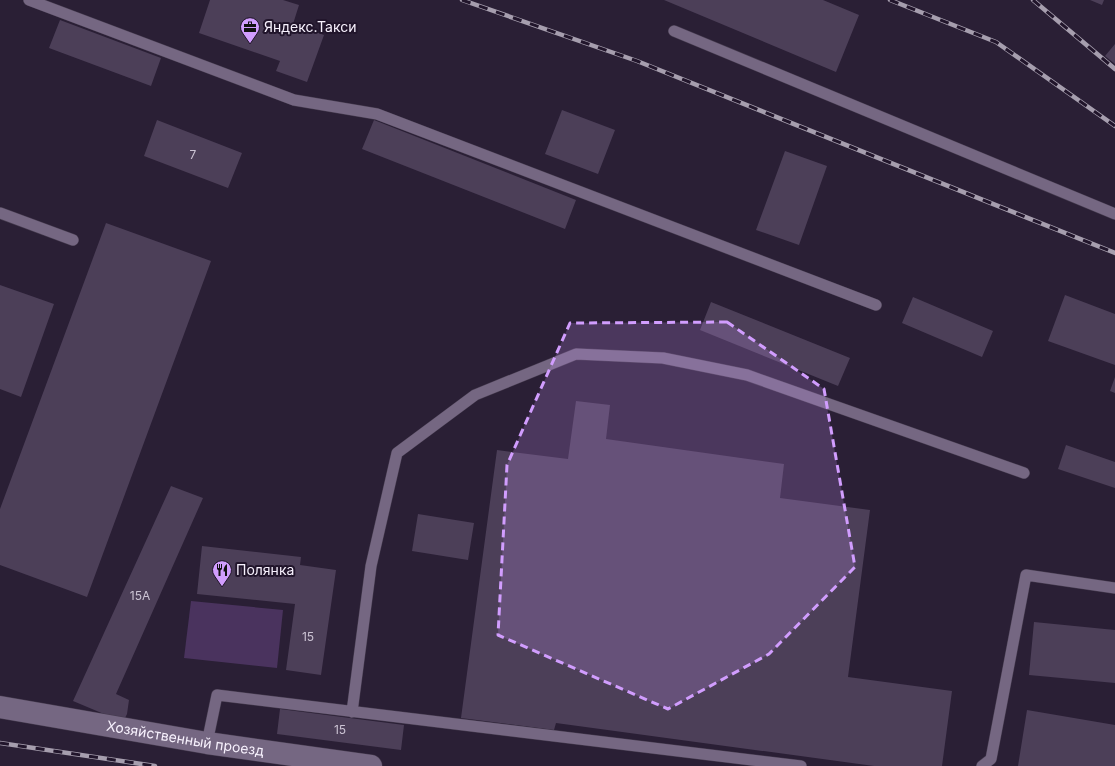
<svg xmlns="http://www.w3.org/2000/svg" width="1115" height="766" viewBox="0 0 1115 766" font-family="Inter,sans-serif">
<rect width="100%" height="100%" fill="#2a1f35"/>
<path fill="#4a335e" d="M191,601L283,610L277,668L184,658Z"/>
<path fill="#4c3f58" d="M210,0H283L299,5L293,24L324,35L307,82L276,71L280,61L199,33Z
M664,0H823L859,15L836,72Z
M1090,0H1104L1102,5Z
M60,20L161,58L151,86L49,48Z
M1115,44V64L1105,56Z
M562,110L615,130L598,174L545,154Z
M157,120L242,153L228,188L144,156Z
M374,120L576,200L565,229L362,149Z
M785,151L827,166L799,245L756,230Z
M106,223L211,261L87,597L0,565V509Z
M0,285L54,304L21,397L0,389Z
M1065,295L1115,314V365L1048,341Z
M913,297L993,331L982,357L902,323Z
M711,302L850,358L838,386L700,330Z
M1115,377V393L1110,391Z
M576,401L610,405L606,439L784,464L780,498L870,510L848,677L952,691L942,766H874L556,723L554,730L461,718L497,450L568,459Z
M1066,445L1115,462V488L1058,469Z
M171,486L203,498L116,694L129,700L127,714L123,722L73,701Z
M418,514L474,523L468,560L412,551Z
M202,546L301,557L300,565L336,570L321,675L286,670L295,604L197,594Z
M1034,622L1115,630V683L1029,675Z
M280,709L404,725L401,750L277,734Z
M1027,710L1115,725V766H1018Z"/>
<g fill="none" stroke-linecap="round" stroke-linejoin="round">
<defs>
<path id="lane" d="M29,0L294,100L377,114L876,305
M674,31L1115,214
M0,213L73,240
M352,712L371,566L397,453L475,395L576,354L663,358L747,375L1024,473
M207,743L217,695L801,766
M982,766L991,759L1026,575L1115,588"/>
<g id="street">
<path id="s1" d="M0,707L207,743L371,766"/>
</g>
</defs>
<use href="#lane" stroke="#453b4e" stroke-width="12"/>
<use href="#street" stroke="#453b4e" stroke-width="23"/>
<use href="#lane" stroke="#756782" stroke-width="11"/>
<use href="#street" stroke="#756782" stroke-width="22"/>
<defs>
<path id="rail" d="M462,0L637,61L1115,253
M890,0L996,42L1115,126
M1033,0L1115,69
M0,743L155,766"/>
</defs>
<use href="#rail" stroke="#a69eae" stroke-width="4.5"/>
<use href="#rail" stroke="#21152b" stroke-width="3" stroke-dasharray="9" stroke-linecap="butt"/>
</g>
<path fill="#d19dfe" fill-opacity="0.2" stroke="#d19dfe" stroke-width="3" stroke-dasharray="8 5" stroke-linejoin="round" d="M727,322L824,389L855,567L769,654L668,709L498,635L507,465L570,323Z"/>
<defs>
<symbol id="office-pin" viewBox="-11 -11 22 30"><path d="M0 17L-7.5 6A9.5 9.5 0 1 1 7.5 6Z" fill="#d19dfe" stroke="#21152b"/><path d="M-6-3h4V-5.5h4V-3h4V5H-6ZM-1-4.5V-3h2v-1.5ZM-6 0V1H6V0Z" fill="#111"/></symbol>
<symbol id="restaurant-pin" viewBox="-11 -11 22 30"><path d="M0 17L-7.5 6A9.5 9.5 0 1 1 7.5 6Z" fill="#d19dfe" stroke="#21152b"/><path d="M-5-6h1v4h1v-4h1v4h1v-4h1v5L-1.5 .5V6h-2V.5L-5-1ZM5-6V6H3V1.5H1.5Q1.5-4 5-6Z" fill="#111"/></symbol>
</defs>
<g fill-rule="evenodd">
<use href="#office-pin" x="239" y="16" width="22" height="30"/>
<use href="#restaurant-pin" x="211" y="559" width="22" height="30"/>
</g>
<g text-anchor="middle" stroke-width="4" stroke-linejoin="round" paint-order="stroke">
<g font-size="12" fill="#ccc4d4">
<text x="193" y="159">7</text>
<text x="140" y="600">15А</text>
<text x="308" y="641">15</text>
<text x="340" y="734">15</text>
</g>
<g font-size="14" fill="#f7f1fd" stroke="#21152b" text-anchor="start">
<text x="264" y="32">Яндекс.Такси</text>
<text x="236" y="575">Полянка</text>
</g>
<g font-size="14" fill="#f7f1fd" stroke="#21152b">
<text dy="5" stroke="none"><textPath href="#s1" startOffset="188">Хозяйственный проезд</textPath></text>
</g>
</g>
</svg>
